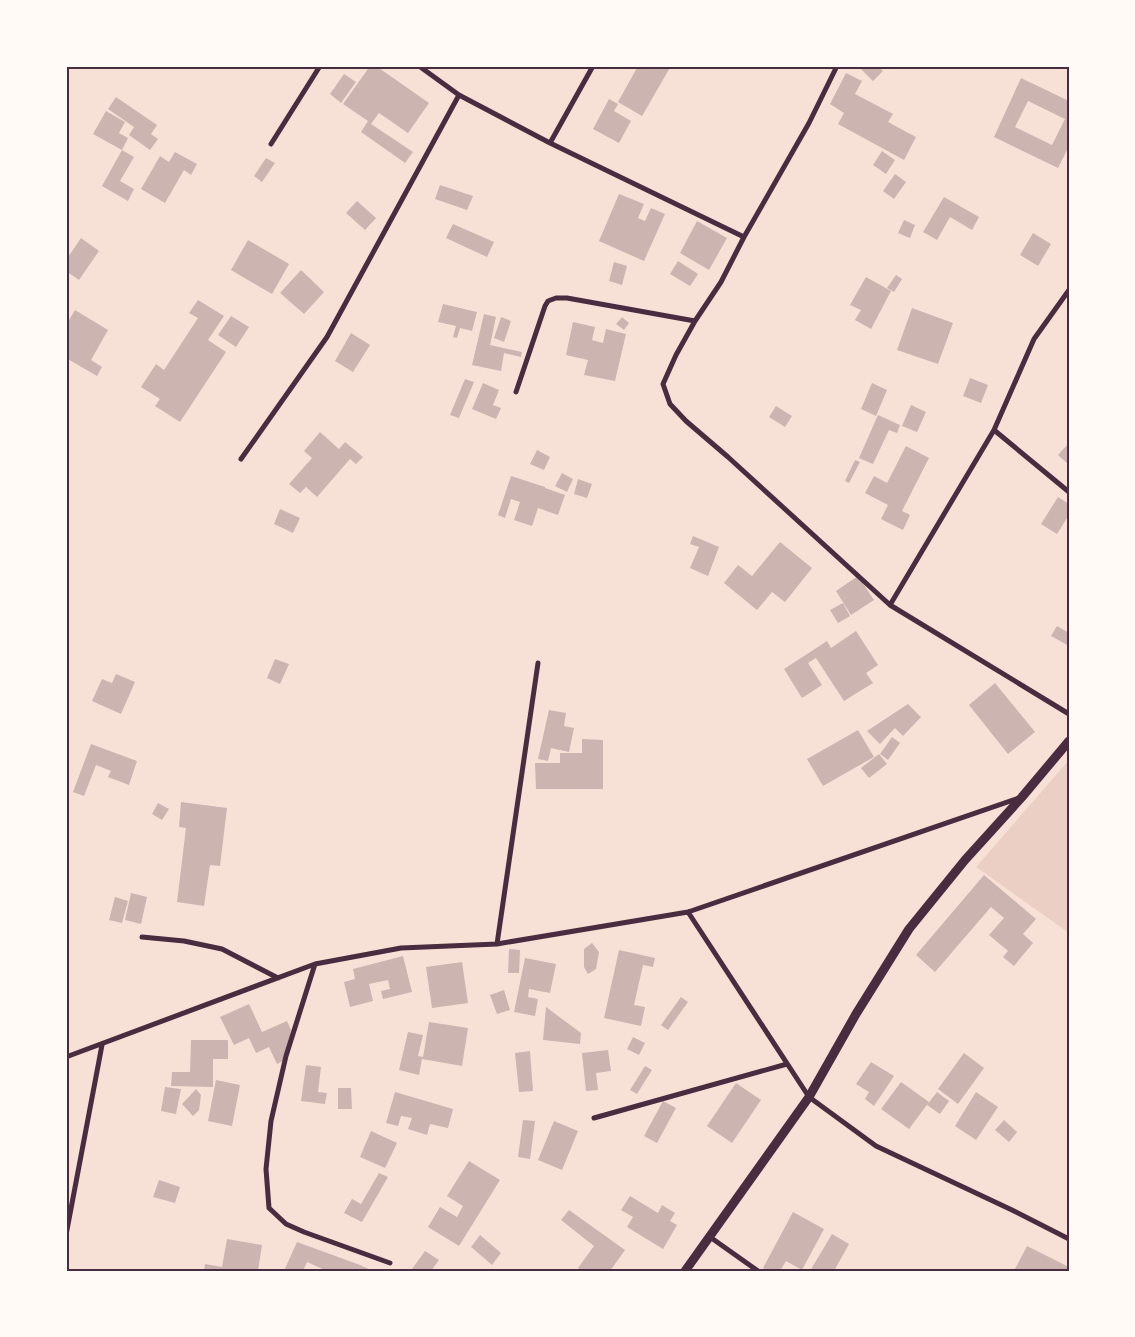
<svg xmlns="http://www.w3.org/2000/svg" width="1135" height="1337" viewBox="0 0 1135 1337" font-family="'DM Sans',sans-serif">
<rect width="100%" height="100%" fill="#f7e1d7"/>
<path fill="#ebcfc5" d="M1069,760V933L976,867Z"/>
<path fill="#ccb4b1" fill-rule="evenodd" d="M370,66H376L429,103L408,133L379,113L371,124L413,152L405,163L361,132L368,121L343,104Z
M638,66H671L642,116L618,102Z
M858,66H878L883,71L873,81Z
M846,73L862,81L855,94L893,114L888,122L916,137L904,160L838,124L844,113L830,104Z
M344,74L356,82L341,103L330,94Z
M1021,78L1069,101V146L1058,168L994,137ZM1028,101L1065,119L1052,145L1015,127Z
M116,97L157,125L151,134L158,139L150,150L129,135L134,127L108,109Z
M609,99L618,104L614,111L631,121L619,143L593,129Z
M106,111L125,122L119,133L128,138L122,150L93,134Z
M122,150L134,157L120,181L134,189L128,201L102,186Z
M882,151L895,160L886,174L873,165Z
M175,152L197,164L191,175L184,170L165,203L141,189L160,156L169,162Z
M266,158L275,163L262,182L254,176Z
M895,174L906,182L894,199L883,191Z
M440,185L473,196L467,210L435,199Z
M619,194L644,204L638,218L645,221L651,208L665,214L644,261L599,241Z
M944,197L979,217L972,230L950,217L937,240L923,232Z
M357,201L376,218L365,230L346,213Z
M904,220L915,225L910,238L898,233Z
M697,221L727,238L709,270L680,253Z
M453,224L494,242L487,257L446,238Z
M1033,233L1051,244L1038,266L1020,255Z
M81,238L99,251L79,280L66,271V260Z
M248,240L289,264L272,294L231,270Z
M678,261L698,274L690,286L670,274Z
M614,262L627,266L622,285L609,281Z
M301,270L324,292L304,314L280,293Z
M896,275L902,279L894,292L887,288Z
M866,277L891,291L871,329L855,320L861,310L850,305Z
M198,300L224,316L208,340L226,352L180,422L155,406L160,399L141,387L156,364L164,370L196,321L198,318L189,313Z
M443,304L477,312L472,331L460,328L457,338L453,337L456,326L438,322Z
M912,308L953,323L938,364L897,350Z
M75,310L108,330L91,360L102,367L97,376L66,358V325Z
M484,314L496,317L490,345L522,352L521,357L504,353L501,371L472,365Z
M231,316L249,327L236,347L218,335Z
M501,317L511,321L504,342L494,338Z
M622,317L629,323L624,330L616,324Z
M573,322L595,327L592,340L603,343L606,329L626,334L615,381L584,375L588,360L566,355Z
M351,333L370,345L353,372L335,361Z
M970,378L988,385L981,403L963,396Z
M465,379L474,382L459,418L450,415Z
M483,383L499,390L493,405L501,408L496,419L472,409Z
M872,383L887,390L876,416L861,409Z
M911,405L926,412L917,432L902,426Z
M776,406L792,416L785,427L769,417Z
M878,415L900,425L897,433L889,430L873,464L859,458Z
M320,432L339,449L345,442L363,457L356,464L350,459L317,497L306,487L300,493L289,484L312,458L304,451Z
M1069,443V465L1058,455Z
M906,446L929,458L902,511L910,515L903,530L881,519L888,505L865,493L874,476L887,483Z
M537,450L550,457L544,470L530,464Z
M855,460L860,462L849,483L845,481Z
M562,473L573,479L567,492L555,486Z
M511,476L545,487V488L565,495L558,515L538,508L532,526L514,520L520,502L511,499L505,518L498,515Z
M578,479L592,484L587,498L574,494Z
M1058,497L1069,504V515L1057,534L1041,524Z
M280,509L300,518L293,533L274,524Z
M693,536L719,547L708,576L690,568L699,547L690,544Z
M780,542L812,568L785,602L772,592L757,610L724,583L738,565L752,576Z
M858,576L874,600L851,615L836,591Z
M843,603L850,616L838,623L830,610Z
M1057,626L1069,633V646L1051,636Z
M856,631L878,665L866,673L873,683L844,701L816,658L808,663L822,685L802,698L784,669L827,641L831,648Z
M275,659L289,664L280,684L267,678Z
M116,674L135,682L121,714L92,701L102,679L112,683Z
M995,683L1035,732L1008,754L969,705Z
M908,704L921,717L903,736L895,728L880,744L867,731Z
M549,710L566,713L564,726L574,728L569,752L551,748L548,761L538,759Z
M858,730L874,757L823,786L807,759Z
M892,737L900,743L888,760L880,754Z
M582,739L603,740V789H536L535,763H560V753H582Z
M91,744L137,761L129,785L108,777L111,771L96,765L84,796L73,792Z
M879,754L887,764L869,778L861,768Z
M181,802L227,808L220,866L210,865L204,906L177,902L186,828L179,827Z
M158,803L169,809L162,820L152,814Z
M984,875L1036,919L1023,934L1033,943L1014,966L1003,957L1008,951L989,935L1004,918L991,907L935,972L916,955Z
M131,893L147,897L141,924L125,920Z
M115,897L128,901L122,923L109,920Z
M592,943L599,952L596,969L588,974L584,967V949Z
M509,949L520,950L519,973H508Z
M619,950L655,958L653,967L643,965L634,1005L645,1007L641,1026L604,1018Z
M403,956L412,992L383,999L381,991L390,989L388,980L369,984L373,1001L350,1007L344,982L355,979L353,969Z
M525,958L556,964L550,993L529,989L528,997L538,999L535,1016L514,1012Z
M462,962L468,1003L432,1008L426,967Z
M504,990L510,1010L497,1014L490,995Z
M681,997L688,1002L668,1030L661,1025Z
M249,1004L262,1032L287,1021L291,1030L285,1060L277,1064L269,1047L256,1053L249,1038L234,1045L220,1017Z
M546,1007L581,1033L580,1044L543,1040Z
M429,1022L468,1028L462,1066L422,1059L419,1075L399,1070L408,1032L423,1035L418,1056L423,1057Z
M633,1037L645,1043L639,1055L627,1049Z
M191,1040H228V1059H213V1087L171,1086L172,1072H190Z
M608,1050L611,1071L596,1073L598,1090L586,1091L582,1053Z
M530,1051L533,1091L519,1092L515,1053Z
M964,1053L984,1068L958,1104L938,1089Z
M871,1062L894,1076L874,1106L865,1099L869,1092L856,1084Z
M306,1065L321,1067L318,1092L327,1093L325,1104L301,1101Z
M645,1066L652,1070L637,1094L630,1090Z
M216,1080L240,1085L232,1126L208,1121Z
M901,1082L929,1102L909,1129L881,1109Z
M736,1083L761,1100L732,1143L707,1126Z
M165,1087L181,1089L176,1114L161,1111Z
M338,1088H351L352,1109H338Z
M196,1089L201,1095L199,1110L193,1116L182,1104Z
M395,1092L453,1109L448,1128L430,1124L427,1135L408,1129L412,1118L401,1116L398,1126L386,1123Z
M937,1092L949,1101L940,1114L927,1105Z
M976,1092L998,1107L976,1140L955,1126Z
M663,1101L676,1108L657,1143L644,1136Z
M523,1120L535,1121L530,1159L518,1157Z
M1004,1120L1017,1132L1009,1142L995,1130Z
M554,1121L578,1131L562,1170L538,1160Z
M371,1131L397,1143L385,1168L360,1157Z
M469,1161L500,1180L459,1246L428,1227L440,1207L457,1217L463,1206L447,1196Z
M379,1173L388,1177L362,1222L344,1213L352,1199L361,1204Z
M159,1180L180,1187L175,1203L153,1197Z
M630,1196L658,1213L662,1205L675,1213L670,1221L677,1225L663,1249L627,1227L633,1217L621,1210Z
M569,1210L625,1250L610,1271H582L578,1268L594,1246L561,1220Z
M793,1212L824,1229L802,1270L786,1261L780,1271H768L763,1268Z
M832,1234L849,1244L834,1271H810Z
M480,1235L501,1253L492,1265L471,1247Z
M227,1239L262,1245L258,1271H204L205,1264L222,1267Z
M297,1242L360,1265L373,1271H327L307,1262L303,1271H284Z
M1027,1246L1069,1267V1271H1014Z
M425,1251L439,1260L431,1271H415L412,1269Z"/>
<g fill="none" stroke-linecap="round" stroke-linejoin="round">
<path stroke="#4a2c40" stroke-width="5" d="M419,66L459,95L550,143L744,237
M837,66L809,123L744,237L721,282L695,321L676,355L663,384L670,404L686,421L728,457L890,605L1069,714
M550,143L593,66
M271,144L320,66
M516,392L545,306L548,301L556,298H567L695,321
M994,430L1069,492
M241,459L327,337L459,95
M890,605L994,430L1034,339L1069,290
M688,912L809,1097L876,1146L1012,1210L1069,1239
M142,937L184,941L222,949L278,978
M497,944L538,663
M315,964L286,1056L271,1121L266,1169L269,1208L286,1224L304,1232L390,1263
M66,1057L315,964L401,948L497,944L688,912L1019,798
M594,1118L787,1064
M66,1235L102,1045
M710,1237L758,1271"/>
<path stroke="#4a2c40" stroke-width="9" d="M685,1271L809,1097L856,1014L909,929L965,860L1022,797L1069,741"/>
</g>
<rect width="1135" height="1337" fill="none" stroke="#fffaf5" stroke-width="135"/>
<rect x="68" y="68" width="1000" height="1202" fill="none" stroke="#4a2c40" stroke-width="2"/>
</svg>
